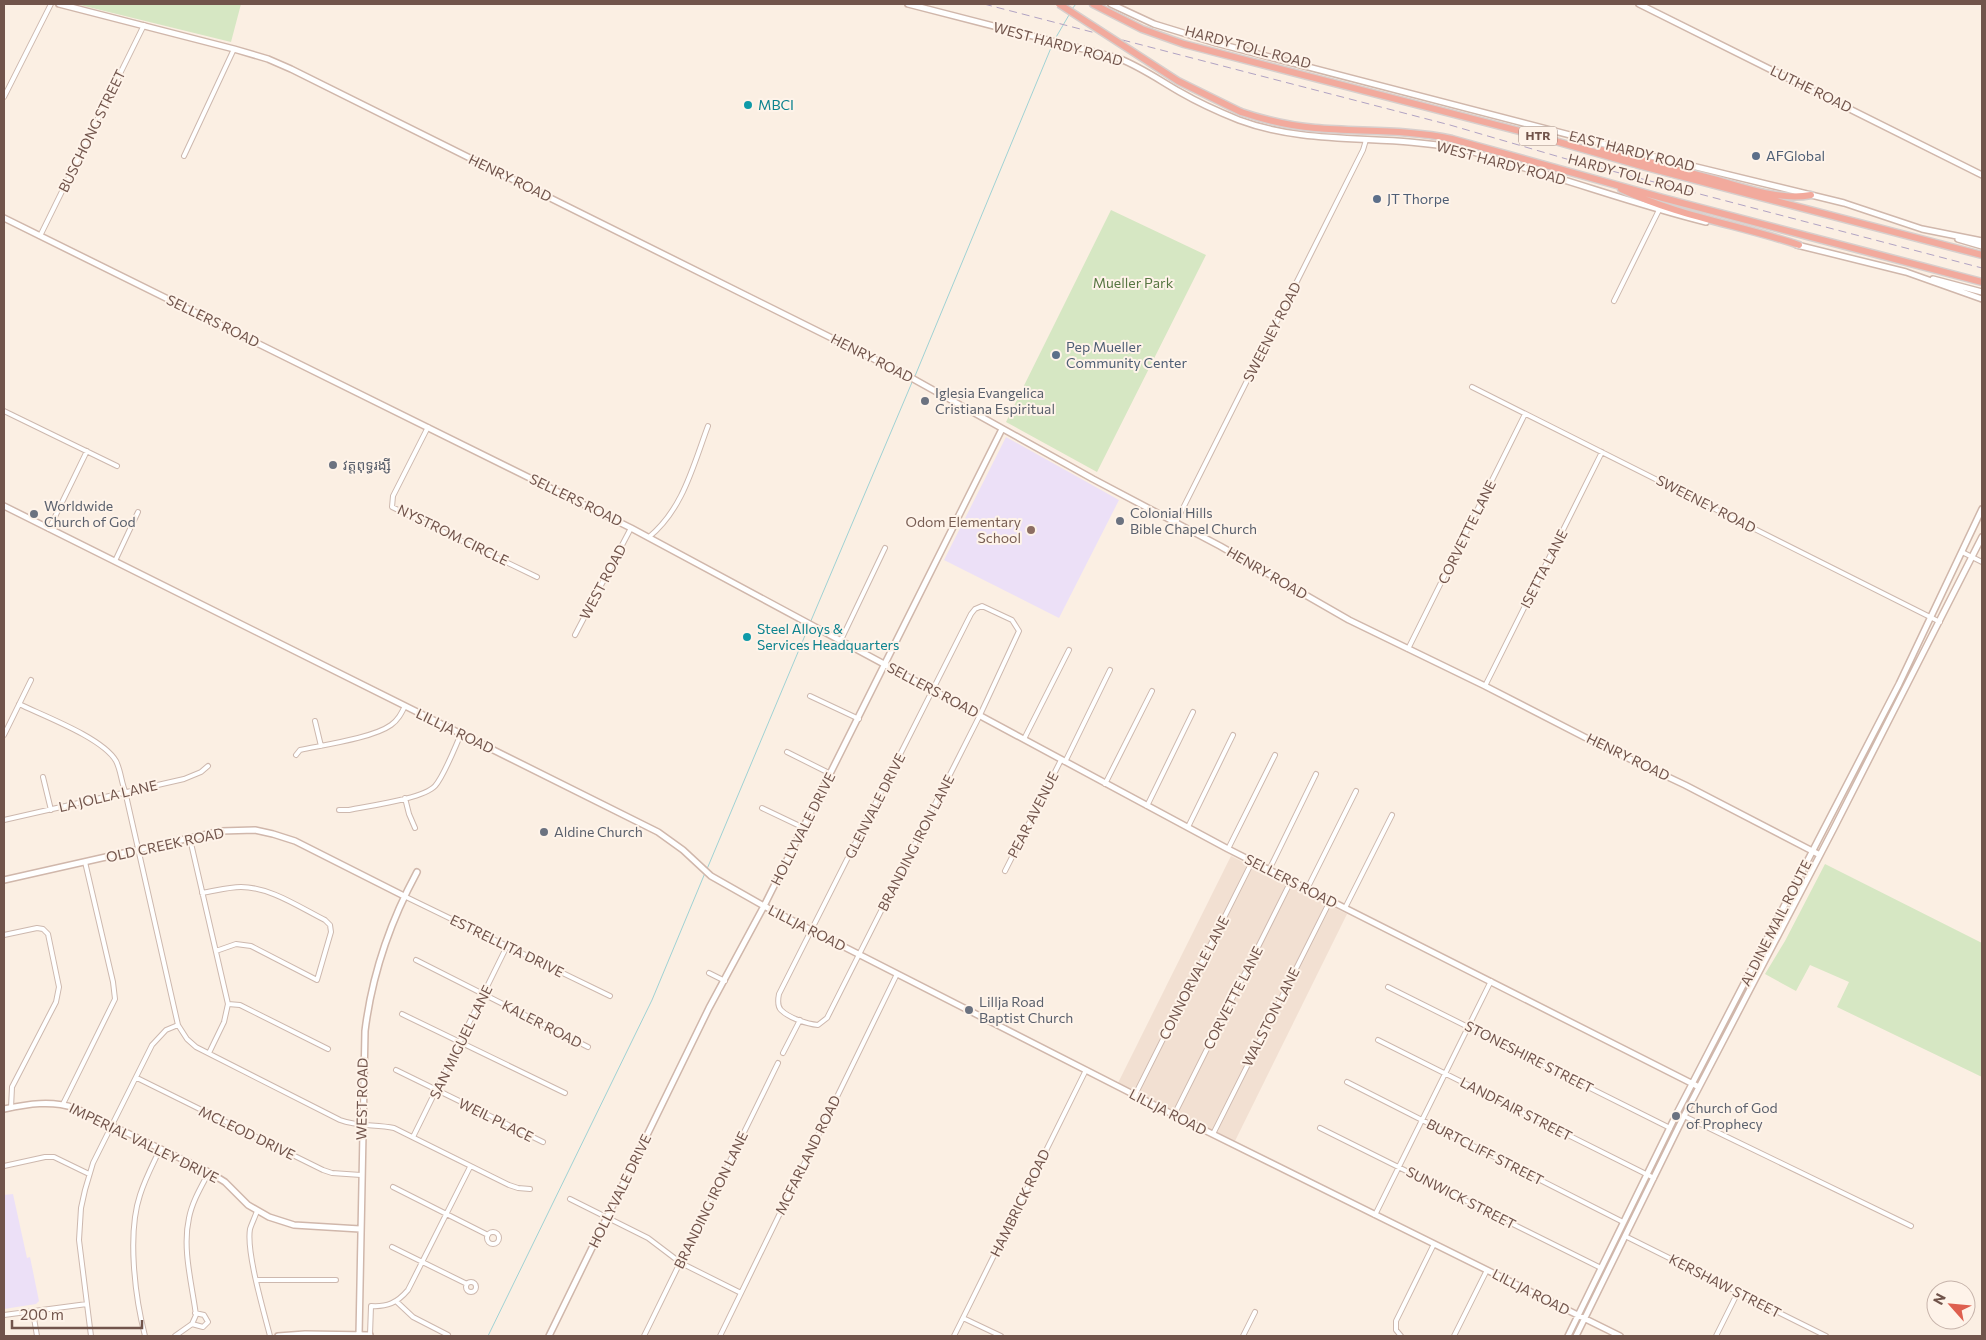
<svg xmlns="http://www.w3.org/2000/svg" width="1986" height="1340" viewBox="0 0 1986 1340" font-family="Commissioner,'Noto Sans Khmer',sans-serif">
<rect width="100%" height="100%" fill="#fbefe3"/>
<path fill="#f2e0d2" d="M1231,856L1347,914L1235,1141L1118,1083Z"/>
<path fill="#ece0f7" d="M1006,437L1119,500L1059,618L944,560Z
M13,1194L27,1258L30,1257L39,1301L36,1304L4,1309V1195Z"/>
<path fill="#d6e7c3" d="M76,4H241L231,42Z
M1111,210L1206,255L1097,472L1006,422Z
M1825,864L1982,943V1077L1837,1007L1849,982L1810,965L1796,991L1765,974L1785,941Z"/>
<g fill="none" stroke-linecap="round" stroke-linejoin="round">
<path stroke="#a0d2d4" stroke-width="1" d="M1072,9L1076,4
M1055,39L1069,15
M915,376L1053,43
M810,623L913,380
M707,869L809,626
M488,1336L652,1000L705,873"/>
<defs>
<path id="street" d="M4,97L51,4
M184,156L234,49
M40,236L144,25
M1614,301L1659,210
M1472,387L1940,622
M4,411L117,466
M428,427L393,496L392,507L537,577
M1176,522L1363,150L1366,140
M49,529L87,451
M649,537C683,509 693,466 708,426
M1962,552L1982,562
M115,561L138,512
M982,606L1012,620L1019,631L980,715L827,1018L818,1025C807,1024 789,1018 781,1010C777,1006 778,999 779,994L971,614L975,609Z
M575,635L631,528
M841,640L885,548
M1408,649L1525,414
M1485,686L1602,452
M810,696L859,719
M19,704C44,716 103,738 116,761C121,771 121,781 125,791L178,1025L187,1039L196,1047L340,1120C358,1127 376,1124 394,1128L509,1185L518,1188L530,1189
M315,721L321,746
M4,735L31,680
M1024,739L1069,650
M787,752L831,774
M296,755L300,750C323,745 373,738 391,725C398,720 401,714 405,706
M1065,762L1110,670
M43,777L51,810
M1105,784L1152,691
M405,798L409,814L415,828
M1147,806L1193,712
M762,808L804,828
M339,810H349C367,806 423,799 435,786C444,776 455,747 461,734
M4,820L184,779L201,772L208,766
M1188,827L1233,735
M190,839L228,1004L224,1022L209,1053
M1228,849L1275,755
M1269,870L1316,774
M1005,871L1061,760
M1307,889L1356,791
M202,893C215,891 228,887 241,887C270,887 299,907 325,920L330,925L331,932L317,980L251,946L236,944L216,951
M404,896L610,996
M1345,908L1392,815
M4,935L37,928L43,929L48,934L59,987L56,1002L12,1087L11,1108
M416,960L588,1047
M709,973L725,981
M1388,987L1670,1128
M228,1004L240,1005L328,1049
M402,1014L565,1093
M1378,1040L1654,1178
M783,1053L800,1020
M396,1070L543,1142
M137,1078L323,1170L332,1173L361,1175
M1347,1082L1623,1222
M1135,1095L1252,862
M63,1104L115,999L113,982L85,862
M1174,1115L1291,881
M1684,1116L1911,1226
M1320,1128L1601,1268
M1213,1134L1330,901
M413,1137L507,946
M4,1166L45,1157H54L89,1174
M393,1187L488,1235
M570,1199L648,1238L681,1263L741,1293
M257,1211C255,1217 252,1223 250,1229C246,1252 264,1312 270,1336
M1375,1215L1491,981
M487 1238a6 6 0 1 1 12 0a6 6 0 1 1-12 0Z
M1625,1236L1826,1336
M392,1247L467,1284
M256,1280H336
M466 1287a5 5 0 1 1 10 0a5 5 0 1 1-10 0Z
M397,1302L413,1317L448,1335
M33,1312L37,1336
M4,1315L87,1304
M963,1318L1001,1336
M192,1324L203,1327L208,1322L204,1315L195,1313
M370,1335L371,1306C387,1307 397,1303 408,1290L470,1167
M91,1336L79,1240L81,1208L85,1190L93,1163L152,1045L166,1030L178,1025
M145,1336C135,1297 127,1234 140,1195C145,1179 153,1164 160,1149
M175,1336L192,1324L196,1315C192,1284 182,1249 189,1218C192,1202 201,1187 209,1172
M644,1336L778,1063
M720,1336L897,974
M954,1336L1086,1070
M1243,1336L1255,1312
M1401,1336L1396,1330V1321L1434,1244
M1454,1336L1487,1270
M1716,1336L1738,1292"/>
<path id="secondary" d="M59,4L234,49L268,59L291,69L908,376L1093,479L1220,546L1349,620L1485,686L1596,743L1685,785L1820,855
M908,4L1118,58C1141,67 1159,80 1180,92C1199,103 1219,112 1239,120C1308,146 1384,134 1456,148C1475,151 1495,159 1514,165C1578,183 1641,206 1706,222
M1111,4L1154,24L1216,43L1647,155L1844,203L1922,229L1982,241
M1639,4L1982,175
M4,218L631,528L1228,849L1699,1087
M1958,239L1982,246
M1797,245L1906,272L1982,299
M1933,279L1982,292
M4,506L658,832L683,850L711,876L764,906L1174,1115L1620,1336
M4,880L221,831L255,830L273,834L295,841L404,896
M4,1109C28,1104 51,1100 75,1108L209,1172L225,1182L248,1205L269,1217L294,1225L360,1229
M278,1336L305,1334L370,1335
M359,1336L365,1031C372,974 390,922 417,872
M549,1336L709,1008L764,906L1002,429
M1568,1336L1678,1111L1899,684L1982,509
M1576,1336L1684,1116L1834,828L1982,537"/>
<path id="highway" d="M1093,4L1142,29L1184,44L1531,134L1642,166L1982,255
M1241,112C1265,120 1290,126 1315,128C1361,132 1407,129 1452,139L1663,198L1982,282
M1601,150C1640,159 1678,170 1717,180C1746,188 1781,201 1811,195
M1621,189C1677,216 1740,225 1799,245"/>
</defs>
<use href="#street" stroke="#cdb8ae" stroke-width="6"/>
<use href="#secondary" stroke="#d0b7ab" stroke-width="8"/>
<use href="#highway" stroke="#d7cfcd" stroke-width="9"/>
<use href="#street" stroke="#fff" stroke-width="4"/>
<use href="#secondary" stroke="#fff" stroke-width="5"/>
<use href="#highway" stroke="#f2aa9d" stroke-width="6"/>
<path stroke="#b1a3c3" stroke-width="1" stroke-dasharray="8 5" stroke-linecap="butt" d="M984,4L1450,125L1570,160L1982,268"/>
<defs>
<path id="highway-bridge" d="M1059,4L1178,81L1241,112"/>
</defs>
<use href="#highway-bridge" stroke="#d7cfcd" stroke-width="9" stroke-linecap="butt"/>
<use href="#highway-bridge" stroke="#f2aa9d" stroke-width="6"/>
</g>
<g fill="#0f9aa8" stroke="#fef3e9" stroke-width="2">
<circle cx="748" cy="105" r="5"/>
<circle cx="747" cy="637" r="5"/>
</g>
<g fill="#5c6f8a" stroke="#fef3e9" stroke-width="2">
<circle cx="1756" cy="156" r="5"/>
<circle cx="1377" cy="199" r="5"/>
<circle cx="1056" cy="355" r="5"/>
</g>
<g fill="#6b7280" stroke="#fef3e9" stroke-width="2">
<circle cx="925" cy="401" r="5"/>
<circle cx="333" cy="465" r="5"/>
<circle cx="34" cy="514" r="5"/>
<circle cx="1120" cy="521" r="5"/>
<circle cx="544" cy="832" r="5"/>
<circle cx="969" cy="1010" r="5"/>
<circle cx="1676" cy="1116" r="5"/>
</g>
<circle fill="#8d6e63" stroke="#fef3e9" stroke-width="2" cx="1031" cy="530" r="5"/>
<g text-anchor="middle" stroke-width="4" stroke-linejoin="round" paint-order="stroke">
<rect fill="#fef3e9" stroke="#9b847a" stroke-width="1" x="1519" y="126.5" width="38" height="19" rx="4"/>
<g font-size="12" font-weight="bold" fill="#71544b">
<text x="1538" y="140">HTR</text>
</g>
<g font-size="14" fill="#71544b" stroke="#fef3e9">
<text transform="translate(1058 44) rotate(15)" y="5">WEST HARDY ROAD</text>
<text transform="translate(1248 47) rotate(15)" y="5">HARDY TOLL ROAD</text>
<text transform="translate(1811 89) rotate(26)" y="5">LUTHE ROAD</text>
<text transform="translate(92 131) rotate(-64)" y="5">BUSCHONG STREET</text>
<text transform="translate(1632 151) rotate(14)" y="5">EAST HARDY ROAD</text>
<text transform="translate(1501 163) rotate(15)" y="5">WEST HARDY ROAD</text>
<text transform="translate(1631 175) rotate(15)" y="5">HARDY TOLL ROAD</text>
<text transform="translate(510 178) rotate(26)" y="5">HENRY ROAD</text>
<text transform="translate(213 321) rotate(26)" y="5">SELLERS ROAD</text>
<text transform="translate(1272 332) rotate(-63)" y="5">SWEENEY ROAD</text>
<text transform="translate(872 358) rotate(27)" y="5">HENRY ROAD</text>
<text transform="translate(576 500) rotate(26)" y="5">SELLERS ROAD</text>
<text transform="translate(1706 504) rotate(27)" y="5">SWEENEY ROAD</text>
<text transform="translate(1467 532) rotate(-64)" y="5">CORVETTE LANE</text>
<text transform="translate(453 535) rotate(26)" y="5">NYSTROM CIRCLE</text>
<text transform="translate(1544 569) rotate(-63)" y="5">ISETTA LANE</text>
<text transform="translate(1267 573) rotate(30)" y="5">HENRY ROAD</text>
<text transform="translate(603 582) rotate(-62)" y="5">WEST ROAD</text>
<text transform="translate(933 690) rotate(28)" y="5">SELLERS ROAD</text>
<text transform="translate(455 731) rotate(26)" y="5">LILLJA ROAD</text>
<text transform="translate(1628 757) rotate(26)" y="5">HENRY ROAD</text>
<text transform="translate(108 796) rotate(-13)" y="5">LA JOLLA LANE</text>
<text transform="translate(875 806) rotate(-63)" y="5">GLENVALE DRIVE</text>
<text transform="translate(1033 815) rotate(-63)" y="5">PEAR AVENUE</text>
<text transform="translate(803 829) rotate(-63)" y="5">HOLLYVALE DRIVE</text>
<text transform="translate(916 843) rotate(-63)" y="5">BRANDING IRON LANE</text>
<text transform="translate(165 845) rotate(-12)" y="5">OLD CREEK ROAD</text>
<text transform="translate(1291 881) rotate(27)" y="5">SELLERS ROAD</text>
<text transform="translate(1776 923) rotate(-63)" y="5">ALDINE MAIL ROUTE</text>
<text transform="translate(807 928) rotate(27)" y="5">LILLJA ROAD</text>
<text transform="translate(507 946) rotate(26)" y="5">ESTRELLITA DRIVE</text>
<text transform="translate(1194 978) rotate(-63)" y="5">CONNORVALE LANE</text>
<text transform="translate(1233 998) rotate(-63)" y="5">CORVETTE LANE</text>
<text transform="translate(1271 1017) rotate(-63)" y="5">WALSTON LANE</text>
<text transform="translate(542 1024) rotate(27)" y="5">KALER ROAD</text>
<text transform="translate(461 1042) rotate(-64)" y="5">SAN MIGUEL LANE</text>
<text transform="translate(1529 1057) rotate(27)" y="5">STONESHIRE STREET</text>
<text transform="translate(362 1099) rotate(-89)" y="5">WEST ROAD</text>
<text transform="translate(1516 1109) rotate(27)" y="5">LANDFAIR STREET</text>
<text transform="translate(1168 1112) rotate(27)" y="5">LILLJA ROAD</text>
<text transform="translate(496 1120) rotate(26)" y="5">WEIL PLACE</text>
<text transform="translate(247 1133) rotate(26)" y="5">MCLEOD DRIVE</text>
<text transform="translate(144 1143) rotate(26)" y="5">IMPERIAL VALLEY DRIVE</text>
<text transform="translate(1485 1152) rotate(27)" y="5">BURTCLIFF STREET</text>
<text transform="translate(808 1155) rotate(-64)" y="5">MCFARLAND ROAD</text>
<text transform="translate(620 1191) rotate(-64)" y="5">HOLLYVALE DRIVE</text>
<text transform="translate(1461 1198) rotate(27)" y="5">SUNWICK STREET</text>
<text transform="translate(711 1200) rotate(-64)" y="5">BRANDING IRON LANE</text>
<text transform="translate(1020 1203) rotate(-64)" y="5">HAMBRICK ROAD</text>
<text transform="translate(1725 1286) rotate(27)" y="5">KERSHAW STREET</text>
<text transform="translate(1531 1292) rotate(27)" y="5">LILLJA ROAD</text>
</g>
<g font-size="14" fill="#0d838f" stroke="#fef3e9" text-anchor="start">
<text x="758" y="110">MBCI</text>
<text x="757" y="634">Steel Alloys &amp;<tspan x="757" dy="16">Services Headquarters</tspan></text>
</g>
<g font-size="14" fill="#4e5e75" stroke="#fef3e9" text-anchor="start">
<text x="1766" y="161">AFGlobal</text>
<text x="1387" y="204">JT Thorpe</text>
<text x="1066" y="352">Pep Mueller<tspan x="1066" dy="16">Community Center</tspan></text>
</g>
<g font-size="14" fill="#587743" stroke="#fef3e9">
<text x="1133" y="288">Mueller Park</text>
</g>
<g font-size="14" fill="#5b616d" stroke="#fef3e9" text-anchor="start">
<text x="935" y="398">Iglesia Evangelica<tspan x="935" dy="16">Cristiana Espiritual</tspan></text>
<text x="343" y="470">វត្តពុទ្ធរង្សី</text>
<text x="44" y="511">Worldwide<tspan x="44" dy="16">Church of God</tspan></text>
<text x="1130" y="518">Colonial Hills<tspan x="1130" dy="16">Bible Chapel Church</tspan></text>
<text x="554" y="837">Aldine Church</text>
<text x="979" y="1007">Lillja Road<tspan x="979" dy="16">Baptist Church</tspan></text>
<text x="1686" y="1113">Church of God<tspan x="1686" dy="16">of Prophecy</tspan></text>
</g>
<g font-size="14" fill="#785e54" stroke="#fef3e9" text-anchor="end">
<text x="1021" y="527">Odom Elementary<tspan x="1021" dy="16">School</tspan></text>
</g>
</g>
<rect width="1986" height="1340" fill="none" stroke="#71544b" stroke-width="10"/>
<g transform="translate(1951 1305) rotate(297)"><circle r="24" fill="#fef3e9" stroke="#c6b3aa"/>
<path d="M0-4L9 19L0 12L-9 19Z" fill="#de5f4f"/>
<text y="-8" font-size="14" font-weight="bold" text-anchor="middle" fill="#71544b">N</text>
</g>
<path d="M12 1320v8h130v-8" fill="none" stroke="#71544b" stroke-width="2.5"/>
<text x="20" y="1320" font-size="15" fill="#71544b" stroke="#fef3e9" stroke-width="4" paint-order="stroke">200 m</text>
</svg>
